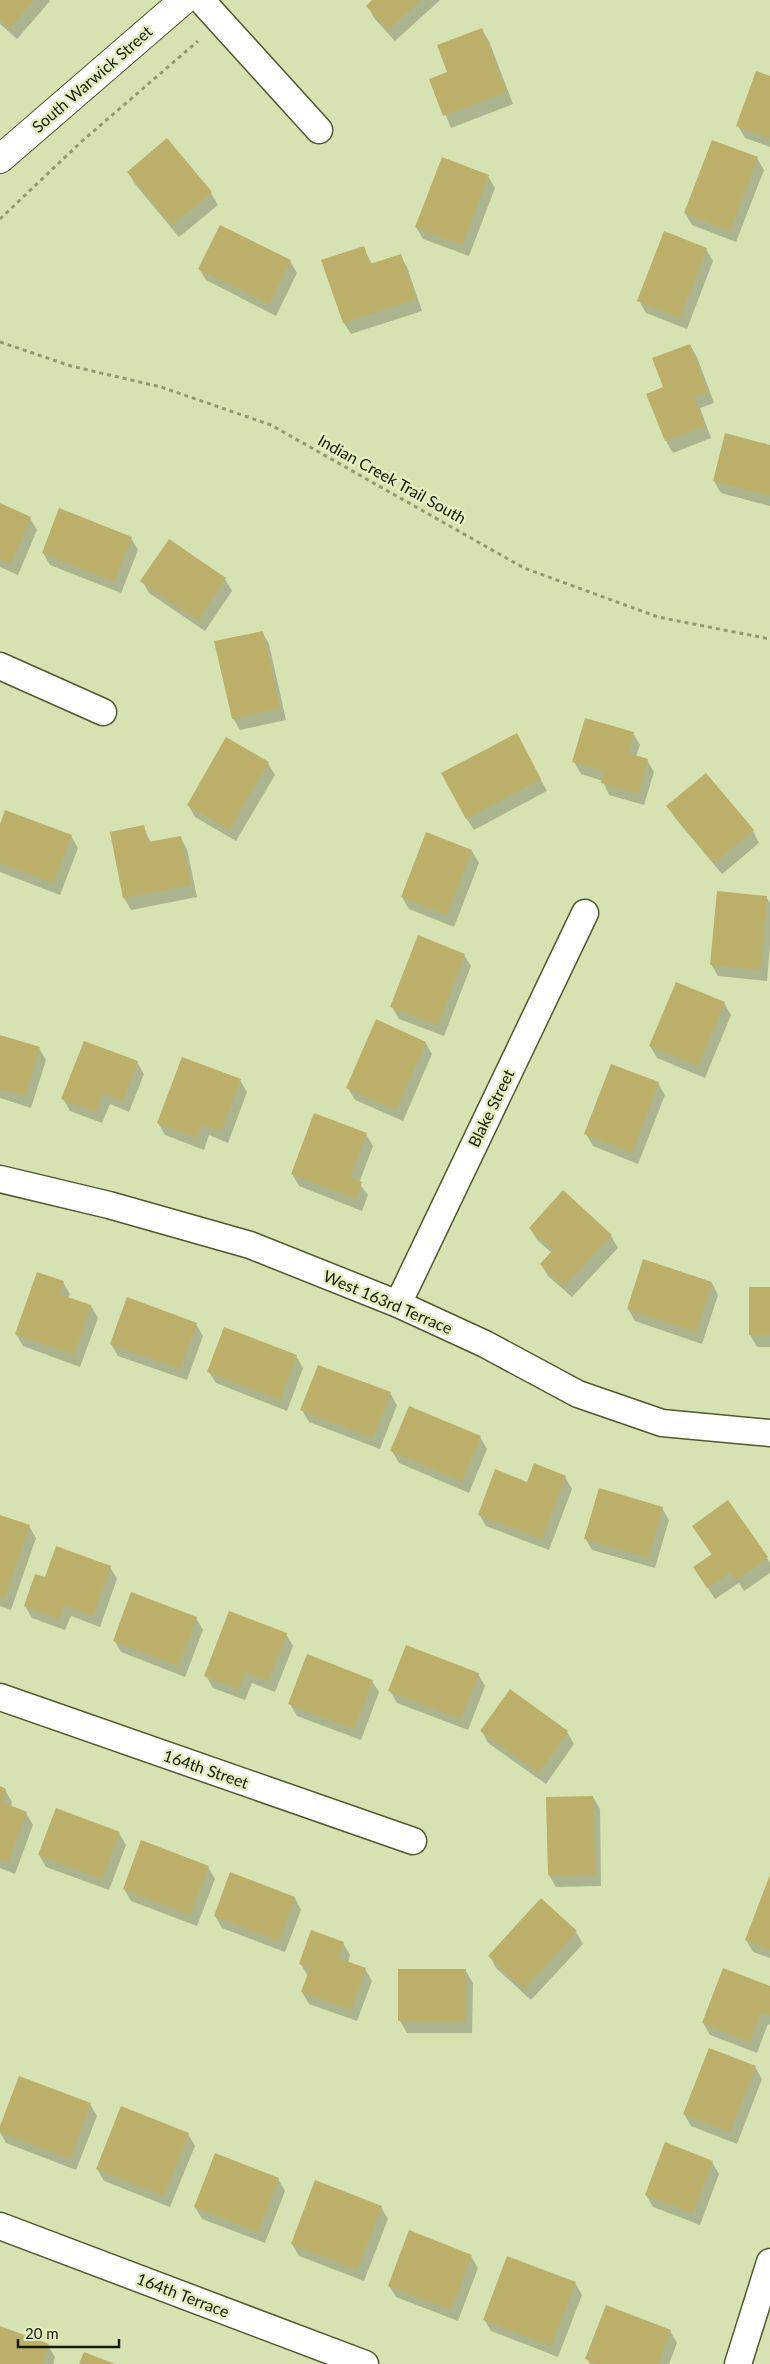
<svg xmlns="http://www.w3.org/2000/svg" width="770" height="2364" viewBox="0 0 770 2364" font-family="Lato,sans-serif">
<rect width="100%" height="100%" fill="#d7e2b2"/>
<path fill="#0003" d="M0,0H49L50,1L17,39L0,24Z
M374,0H440L395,41L374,18L368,6Z
M482,30L489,41L513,104L451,128L431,80L449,73Z
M770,77V147L745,138L738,126Z
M757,158L764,170L736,242L692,225L685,213Z
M128,172L211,193L218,205L179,237L135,184Z
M488,176L495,188L469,256L423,239L416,227Z
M363,247L372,264L400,255L407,267L422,311L351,334L344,323Z
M706,249L713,261L687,329L646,313L639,301Z
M290,261L297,273L276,316L206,280L199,269Z
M690,345L697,357L714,403L700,408L711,438L673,453L666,441L664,388Z
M770,446V506L721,493L714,481Z
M0,505L30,518L37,530L18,575L0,567Z
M131,538L138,550L121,593L50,565L43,553Z
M169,541L225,579L232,591L205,631L149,593L142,581Z
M262,632L269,644L286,720L240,730L233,718Z
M633,733L640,745L636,757L647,760L654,772L644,805L609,795L603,781L581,774L574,762Z
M523,747L547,791L474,830L467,819Z
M268,763L275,775L236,841L195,817L188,805Z
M668,806L753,831L759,843L722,874L675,818Z
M143,826L151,843L180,837L187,849L197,897L131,910L124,898Z
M0,827L71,836L78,848L60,895L0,872Z
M472,851L479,863L454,927L409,909L402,897Z
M766,897L770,903V945L767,981L718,976L711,964Z
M464,955L471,966L444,1036L399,1019L392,1007Z
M724,1003L731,1015L705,1078L657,1058L650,1046Z
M0,1036L39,1048L46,1060L31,1108L0,1098Z
M425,1042L432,1054L403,1121L355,1100L348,1088Z
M137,1062L144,1074L129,1112L110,1104L102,1123L70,1111L63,1099Z
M240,1080L247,1092L228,1143L209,1135L204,1150L165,1135L158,1123Z
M658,1083L665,1095L638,1164L593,1146L586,1134Z
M366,1134L373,1146L359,1183L368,1195L362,1211L299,1186L292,1174Z
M530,1228L611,1236L618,1248L572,1297L548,1276L541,1264L552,1253L537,1240Z
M63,1282L70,1294L68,1298L91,1306L98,1318L80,1367L23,1346L16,1334Z
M712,1283L718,1295L702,1344L635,1321L628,1309Z
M770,1288V1347H757L750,1335Z
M196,1324L203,1336L187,1380L118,1356L111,1344Z
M296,1356L303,1368L287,1411L216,1383L209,1372Z
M390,1393L397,1405L380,1449L309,1422L302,1410Z
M480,1437L487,1449L469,1493L399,1463L392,1451Z
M565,1477L572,1489L549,1550L486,1526L479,1514L528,1483Z
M728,1502L767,1558L770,1563V1573L744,1591L739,1583L715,1599L702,1579L712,1555L693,1527Z
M662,1508L669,1520L655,1568L592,1550L585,1538Z
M0,1516L29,1526L36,1538L11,1610L0,1606Z
M57,1547L110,1567L117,1579L100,1627L71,1616L65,1630L32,1618L25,1606L45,1579Z
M196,1618L203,1630L185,1677L121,1652L114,1640Z
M286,1634L293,1646L275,1692L252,1683L245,1700L213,1688L206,1676Z
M478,1674L485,1686L468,1730L397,1703L390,1691Z
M372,1681L379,1692L361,1740L297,1716L290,1704Z
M482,1731L567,1732L574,1744L546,1784L488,1743Z
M0,1788L5,1790L12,1802L11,1807L26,1813L33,1825L15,1874L0,1868Z
M593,1797L600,1809L601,1886L556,1887L549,1875Z
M119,1833L126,1845L109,1890L46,1867L39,1855Z
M208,1867L215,1879L197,1926L131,1901L124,1889Z
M770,1878V1958L753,1952L746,1940Z
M295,1898L301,1910L285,1952L222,1928L215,1916Z
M576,1932L583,1944L531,2000L496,1968L490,1956Z
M343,1943L350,1955L348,1963L365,1969L372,1981L357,2021L309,2004L302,1992L308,1976L300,1963Z
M466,1971L473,1983L472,2033H407L400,2021Z
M770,1987V2025L768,2024L757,2053L710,2035L703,2023Z
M755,2067L762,2079L737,2144L691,2126L684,2114Z
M90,2104L97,2116L76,2170L6,2143L0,2132V2129Z
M188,2134L195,2146L170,2207L104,2181L97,2169Z
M712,2162L719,2174L700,2225L653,2207L646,2195Z
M278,2179L285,2191L265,2243L202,2219L195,2207Z
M381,2207L388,2219L364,2281L299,2256L292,2244Z
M471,2256L478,2268L458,2321L396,2297L389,2286Z
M575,2283L582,2295L558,2357L491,2331L484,2319Z
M0,2327L48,2345L55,2357L53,2364H0Z
M670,2331L677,2343L669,2364H590L587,2359Z"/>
<path fill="#bcaf6a" d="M0,0H34L10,28L0,19Z
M372,0H421L388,30L366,6Z
M482,28L507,92L443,116L429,79L447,72L437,45Z
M756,71L770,76V138L736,126Z
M167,138L212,192L172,225L127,172Z
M712,140L758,157L730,231L684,213Z
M442,157L489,175L462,245L415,227Z
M220,225L291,260L269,304L198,269Z
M664,231L707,248L680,318L637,301Z
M364,246L370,264L401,254L416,299L343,323L321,260Z
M690,344L708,391L694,396L705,426L665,441L646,394L663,387L652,358Z
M725,433L770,445V496L713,481Z
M0,503L31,517L11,563L0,559Z
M59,508L132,537L114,582L42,553Z
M169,539L226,578L198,620L140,581Z
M263,631L280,708L232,719L214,641Z
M585,718L634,732L628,753L648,759L638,794L601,783L604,771L572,762Z
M517,733L541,779L466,819L441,773Z
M226,737L269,762L229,830L187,805Z
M706,773L754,830L714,863L666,806Z
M5,810L72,835L53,883L0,863V824Z
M144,825L148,842L181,836L191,885L123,898L110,832Z
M426,832L472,850L447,915L401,897Z
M717,891L767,896L760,970L710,965Z
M418,935L465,954L438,1025L390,1007Z
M676,982L725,1002L698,1066L649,1046Z
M376,1019L426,1042L396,1110L346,1088Z
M0,1035L40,1047L25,1096L0,1089Z
M84,1041L138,1061L123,1101L103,1093L96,1112L61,1099Z
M182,1057L241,1079L221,1131L202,1124L197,1138L157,1123Z
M611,1064L659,1082L632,1153L584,1134Z
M314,1113L367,1133L350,1178L362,1182L356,1199L291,1174Z
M563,1190L612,1235L564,1286L540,1264L553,1250L529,1228Z
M643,1259L712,1282L696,1332L627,1309Z
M37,1272L64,1281L59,1294L91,1305L74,1355L15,1334Z
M749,1287H770V1335H749Z
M127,1297L197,1323L180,1369L110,1344Z
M224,1327L297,1355L280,1400L207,1372Z
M318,1365L391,1392L373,1438L300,1410Z
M409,1406L481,1436L462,1481L390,1451Z
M534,1463L566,1476L542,1539L478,1515L495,1469L527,1482Z
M599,1488L663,1507L648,1557L584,1539Z
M728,1500L768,1557L736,1580L731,1572L707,1588L693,1567L712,1554L692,1526Z
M0,1515L30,1525L4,1599L0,1597Z
M56,1546L111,1566L93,1616L64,1605L59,1619L24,1606L35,1574L45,1577Z
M131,1592L197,1617L178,1666L113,1641Z
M229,1611L287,1633L268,1681L245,1672L239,1689L204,1676Z
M406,1645L479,1673L461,1719L388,1691Z
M307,1654L373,1680L354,1729L288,1704Z
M510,1689L568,1731L539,1773L480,1731Z
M0,1786L6,1789L2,1802L27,1812L8,1862L0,1859Z
M593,1796L595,1875H548L546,1797Z
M56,1808L120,1832L102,1879L38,1855Z
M141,1840L209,1866L190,1915L123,1889Z
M230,1872L295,1897L279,1941L214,1916Z
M770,1875V1950L745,1940Z
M541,1898L577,1931L524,1989L488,1956Z
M311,1930L344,1942L338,1958L366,1968L351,2010L301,1992L310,1968L299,1964Z
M723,1968L770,1986V2016L761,2013L750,2042L702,2023Z
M398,1969H466V2021H398Z
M709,2048L756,2066L730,2132L683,2114Z
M19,2076L91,2103L70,2159L0,2132V2126Z
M121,2106L189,2133L164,2196L96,2169Z
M665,2142L713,2161L693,2213L645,2195Z
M215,2153L279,2178L258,2232L194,2207Z
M315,2180L382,2206L357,2270L291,2244Z
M409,2230L472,2255L451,2310L388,2286Z
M507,2256L576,2282L551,2346L483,2320Z
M606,2305L671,2330L658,2364H598L585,2359Z
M0,2326L49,2344L42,2364H0Z
M84,2352L115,2364H79Z"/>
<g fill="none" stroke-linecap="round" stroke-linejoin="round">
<defs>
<path id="street" d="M201,0L319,130
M0,666L103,712
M0,1179L109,1205L250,1245L398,1304L485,1344L578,1394L662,1423L770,1433
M398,1304L585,913
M0,1697L413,1841
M0,2226L365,2364
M738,2364L770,2262"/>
<path id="secondary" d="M0,159L184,0"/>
</defs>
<use href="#street" stroke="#50582d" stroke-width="29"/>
<use href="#secondary" stroke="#50582d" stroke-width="30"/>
<path stroke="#929a75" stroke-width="3" stroke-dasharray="4 4" stroke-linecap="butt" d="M0,219L81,142L198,41
M0,342L71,366L161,387L271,425L524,568L658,617L770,639"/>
<use href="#street" stroke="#fff" stroke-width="26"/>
<use href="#secondary" stroke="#fff" stroke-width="28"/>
</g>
<g text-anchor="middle" stroke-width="5" stroke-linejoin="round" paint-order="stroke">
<g font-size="16" fill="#151907" stroke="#e4efbf">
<text transform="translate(92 79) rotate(-41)" y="6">South Warwick Street</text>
<text transform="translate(392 479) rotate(29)" y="6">Indian Creek Trail South</text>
<text transform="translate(491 1108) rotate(-64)" y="6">Blake Street</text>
<text transform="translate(388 1302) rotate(23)" y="6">West 163rd Terrace</text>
<text transform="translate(206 1769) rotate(19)" y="6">164th Street</text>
<text transform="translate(183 2295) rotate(21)" y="6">164th Terrace</text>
</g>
</g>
<path d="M18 2339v8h101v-8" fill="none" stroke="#151907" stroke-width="2.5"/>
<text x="25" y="2339" font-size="15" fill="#151907" stroke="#e4efbf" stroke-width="4" paint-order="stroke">20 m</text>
</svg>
